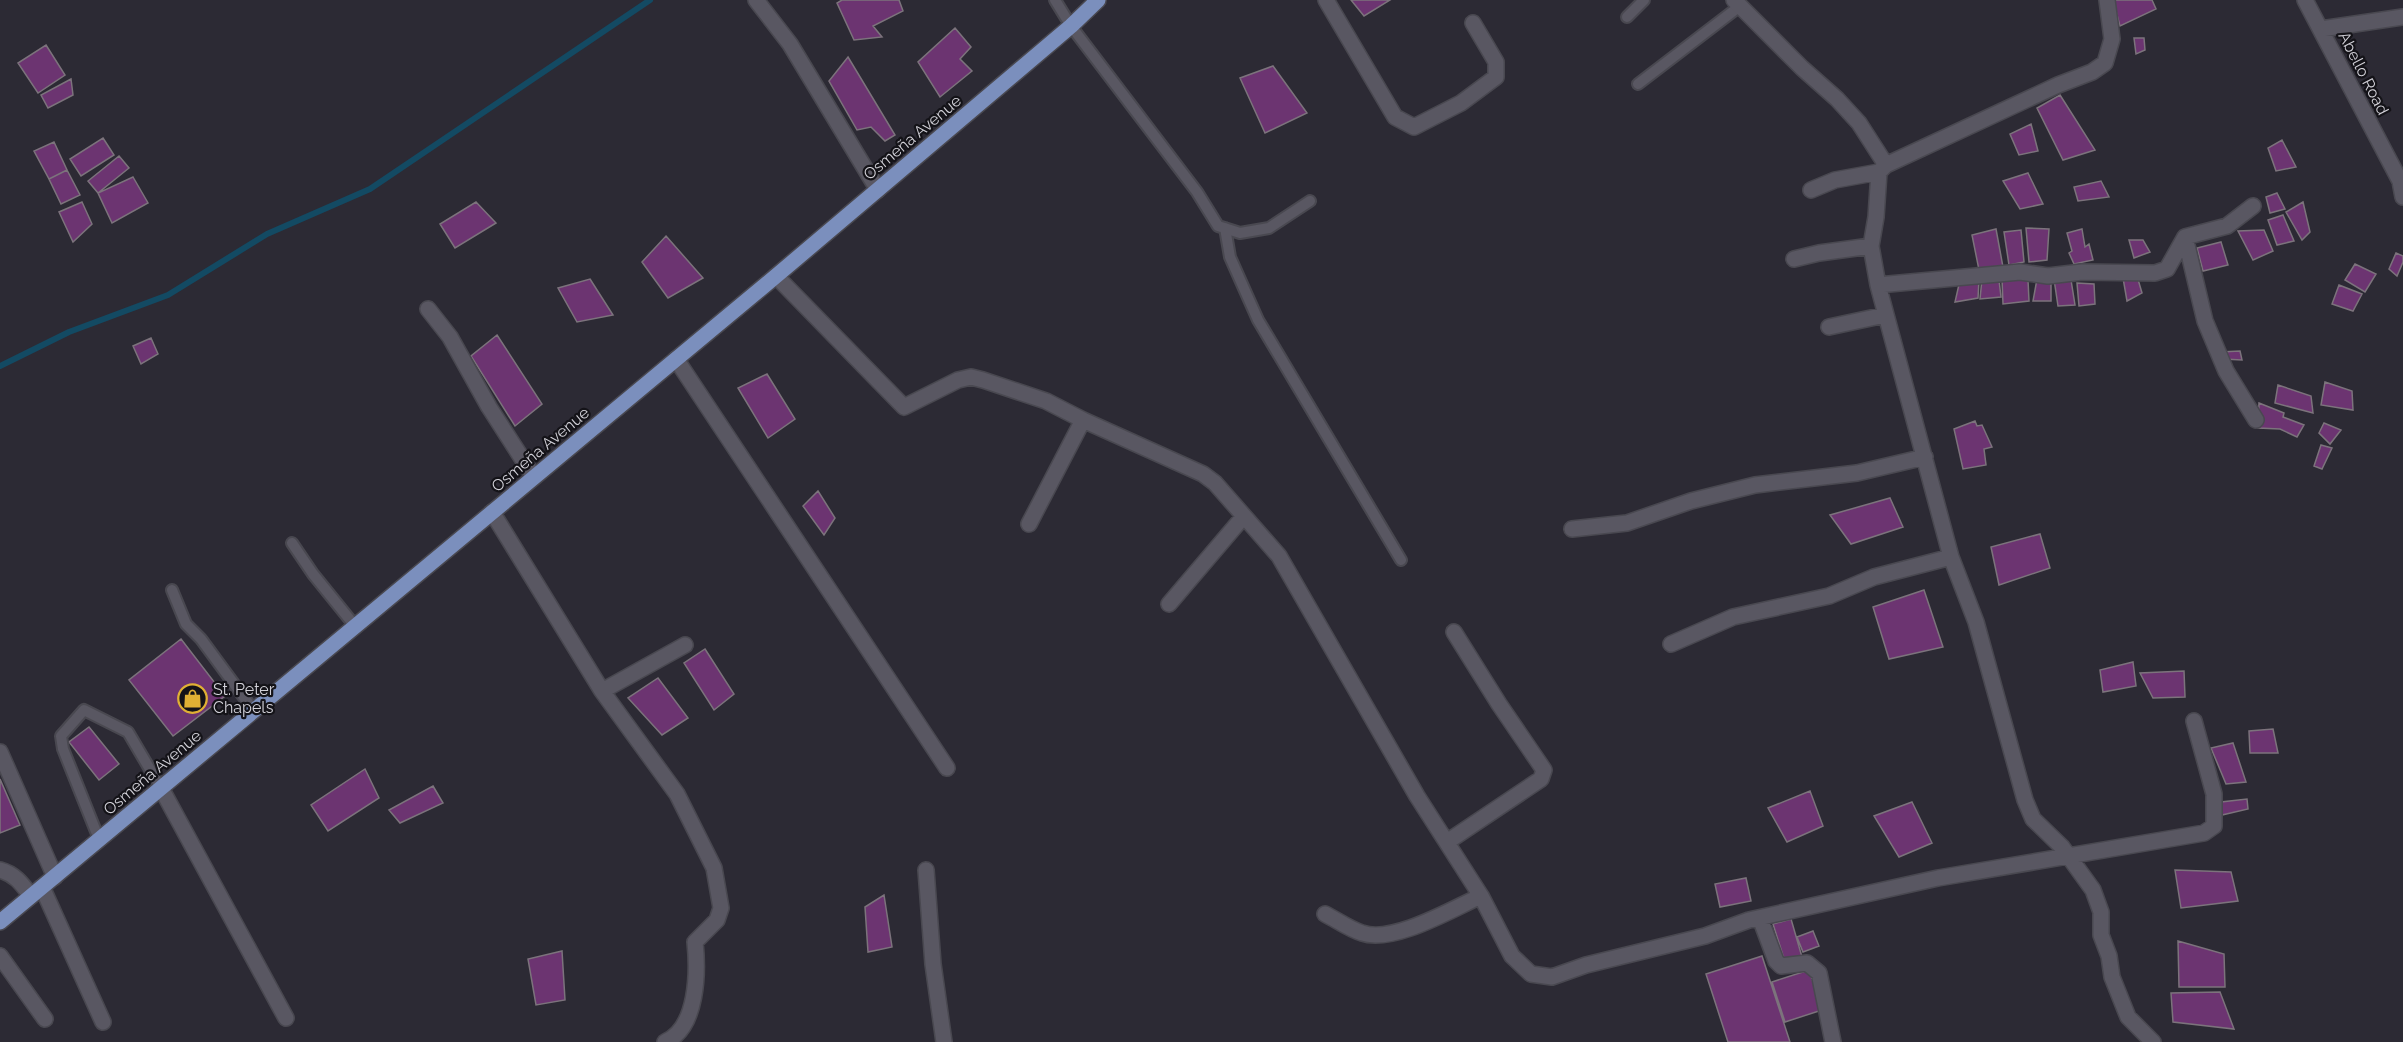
<svg xmlns="http://www.w3.org/2000/svg" width="2403" height="1042" viewBox="0 0 2403 1042" font-family="Raleway,sans-serif">
<rect width="100%" height="100%" fill="#2c2a34"/>
<g fill="none" stroke-linecap="round" stroke-linejoin="round">
<path stroke="#134a63" stroke-width="6" d="M0,366L69,332L168,295L267,234L370,189L650,0"/>
</g>
<path fill="#6c3471" stroke="#7c737c" stroke-width="1.5" d="M842,0H899L903,11L873,26L882,37L854,40L837,3Z
M1351,0H1390L1364,16Z
M2113,0H2152L2156,9L2120,26Z
M955,28L971,47L960,59L972,71L940,97L918,62Z
M2134,38H2144L2145,50L2136,54Z
M46,45L65,75L38,93L18,63Z
M848,57L895,135L885,141L871,127L857,130L829,81Z
M1273,66L1307,113L1265,133L1240,78Z
M71,79L73,95L48,108L41,95Z
M2060,95L2095,150L2063,160L2037,108Z
M2031,124L2038,151L2019,155L2010,134Z
M103,138L114,155L81,176L70,159Z
M2282,140L2296,167L2276,171L2268,148Z
M54,142L67,170L49,179L34,151Z
M119,156L129,168L98,193L88,181Z
M67,170L80,195L61,204L49,179Z
M2028,173L2043,204L2020,209L2003,181Z
M133,177L148,203L112,223L98,193Z
M2101,181L2109,197L2078,201L2074,187Z
M2277,193L2285,209L2270,213L2266,197Z
M82,202L92,224L73,242L59,212Z
M476,202L496,223L455,248L440,224Z
M2303,202L2310,232L2302,240L2286,212Z
M2283,215L2294,241L2277,245L2268,220Z
M2026,228L2049,229L2047,260L2029,262Z
M1996,229L2003,267L1979,270L1972,235Z
M2082,229L2085,247L2089,244L2093,260L2074,264L2069,253L2072,251L2067,233Z
M2021,230L2024,262L2009,265L2004,232Z
M2264,230L2273,251L2253,260L2238,231Z
M666,236L703,278L668,298L642,262Z
M2129,240H2143L2150,252L2134,258Z
M2221,242L2228,265L2203,271L2197,248Z
M2396,253L2403,256V262L2397,276L2389,269Z
M2355,264L2376,274L2365,292L2345,280Z
M2137,276L2142,293L2127,301L2123,278Z
M590,279L613,315L577,322L558,288Z
M1982,279L1999,280L2001,297L1980,299Z
M2002,279L2028,280L2029,301L2003,304Z
M2037,279L2051,280V301H2033Z
M2054,279L2071,280L2075,305L2058,306Z
M1960,280H1979L1978,298L1955,302Z
M2077,283L2094,284L2095,304L2079,306Z
M2339,285L2362,294L2353,311L2332,304Z
M497,335L542,404L515,426L471,356Z
M151,338L158,354L141,364L133,346Z
M2240,351L2242,360L2223,359L2220,352Z
M767,374L795,419L768,438L738,388Z
M2325,382L2352,391L2353,410L2321,405Z
M2278,385L2311,396L2313,413L2275,403Z
M2259,403L2284,413L2283,417L2304,425L2297,437L2280,429L2258,428Z
M1975,421L1977,426L1982,425L1992,447L1984,449L1986,465L1963,469L1954,429Z
M2324,423L2341,430L2330,444L2319,433Z
M2321,445L2332,448L2322,469L2314,466Z
M818,491L835,518L824,535L803,506Z
M1890,498L1903,527L1851,544L1830,515Z
M2040,534L2050,568L1999,585L1991,547Z
M1924,590L1943,647L1889,659L1873,607Z
M181,639L225,696L173,736L129,680Z
M705,649L734,694L714,710L684,663Z
M2133,662L2136,686L2103,692L2100,670Z
M2184,671L2185,697L2153,698L2140,673Z
M658,678L688,718L662,735L628,698Z
M89,727L119,764L99,780L69,742Z
M2273,729L2278,753H2250L2249,731Z
M2233,743L2246,782L2226,784L2211,748Z
M365,769L379,798L328,831L311,805Z
M0,779L20,825L0,833Z
M433,786L443,803L400,823L389,810Z
M1810,791L1823,826L1787,842L1768,808Z
M2247,799L2248,809L2222,815L2221,802Z
M1912,802L1932,843L1899,857L1874,816Z
M2175,870L2231,872L2238,901L2181,908Z
M1746,878L1751,901L1720,907L1715,884Z
M884,895L892,947L868,952L865,907Z
M1791,919L1802,957L1785,962L1773,924Z
M1813,931L1819,946L1803,952L1797,937Z
M2178,941L2224,954L2225,987H2179Z
M562,951L565,1000L536,1005L528,959Z
M1762,956L1790,1042H1728L1706,974Z
M1809,970L1822,1010L1785,1022L1772,982Z
M2220,992L2234,1029L2173,1022L2171,993Z"/>
<g fill="none" stroke-linecap="round" stroke-linejoin="round">
<defs>
<path id="lane" d="M1055,0L1071,26L1197,192L1218,226L1240,233L1269,228L1310,201
M1627,17L1644,0
M1638,84L1740,6
M1225,228L1230,257L1258,320L1401,560
M292,543L313,574L355,626
M172,590L186,624L201,639L254,711
M99,839L63,749L61,736L84,710L128,732L161,788"/>
<path id="street" d="M756,0L790,44L878,190
M1326,0L1395,117L1414,127L1461,103L1496,77V62L1473,23
M1734,0L1802,68L1837,99L1859,123L1886,165L1879,172L1876,217L1871,246L1878,285L1951,557L1976,622L2025,800L2033,819L2062,847L2093,890L2101,912V935L2109,956L2112,977L2128,1017L2153,1042
M2305,0L2400,181L2403,197
M2321,29L2403,17
M1886,165L2058,85L2092,72L2105,63L2112,39L2107,0
M1811,190L1835,180L1879,172
M2185,237L2205,321L2226,371L2256,420
M1794,259L1819,253L1871,246
M776,276L904,407L958,380L971,377L983,380L1046,401L1083,420L1203,474L1215,483L1279,556L1417,796L1481,896L1512,956L1531,974L1552,977L1586,965L1705,936L1749,920L1938,878L2204,833L2214,826V794L2194,721
M1878,285L2020,272L2048,276L2082,272L2155,273L2167,269L2185,237L2227,226L2253,206
M428,309L450,337L489,407L534,477
M1829,327L1885,315
M676,359L947,768
M492,512L602,691L677,794L714,868L721,908L717,920L695,942C698,971 698,1028 665,1042
M1029,524L1083,420
M1572,529L1627,523L1691,501L1755,485L1857,473L1925,457
M1169,604L1244,516
M1671,644L1733,617L1829,596L1874,577L1951,557
M602,691L685,645
M0,752L55,877
M161,788L286,1018
M1447,842L1541,779L1544,770L1499,704L1454,632
M0,870C15,874 22,884 31,896
M926,870L933,964L944,1042
M42,887L103,1022
M1325,914C1337,920 1349,929 1362,933C1393,944 1452,909 1481,896
M1760,918L1776,961L1781,966L1807,963L1819,973L1833,1042
M0,956L45,1019"/>
<path id="primary" d="M0,922L776,276L1071,26L1098,0"/>
</defs>
<use href="#lane" stroke="#494850" stroke-width="14"/>
<use href="#street" stroke="#494850" stroke-width="18"/>
<use href="#primary" stroke="#494850" stroke-width="18"/>
<use href="#lane" stroke="#595762" stroke-width="10"/>
<use href="#street" stroke="#595762" stroke-width="15"/>
<use href="#primary" stroke="#7b8fbd" stroke-width="15"/>
</g>
<defs>
<symbol id="shop-ring" viewBox="-11 -11 22 22"><circle r="9.5" fill="#141318" stroke="#e0b034" stroke-width="1.5"/><path d="M-5-2.5h2.3a2.7 3.5 0 0 1 5.4 0H5L5.5 6h-11ZM-1.5-2.5h3a1.5 2.3 0 0 0-3 0Z" fill="#e0b034"/></symbol>
</defs>
<g fill-rule="evenodd">
<use href="#shop-ring" x="176" y="682" width="33" height="33"/>
</g>
<g text-anchor="middle" stroke-width="4.5" stroke-linejoin="round" paint-order="stroke">
<g font-size="16" fill="#d2d1d8" stroke="#141318">
<text transform="translate(2364 73) rotate(63)" y="6">Abello Road</text>
<text transform="translate(912 137) rotate(-40)" y="6">Osmeña Avenue</text>
<text transform="translate(540 449) rotate(-40)" y="6">Osmeña Avenue</text>
<text transform="translate(152 772) rotate(-40)" y="6">Osmeña Avenue</text>
</g>
<g font-size="16" fill="#d2d1d8" stroke="#141318" text-anchor="start">
<text x="213" y="695">St. Peter<tspan x="213" dy="18">Chapels</tspan></text>
</g>
</g>
</svg>
